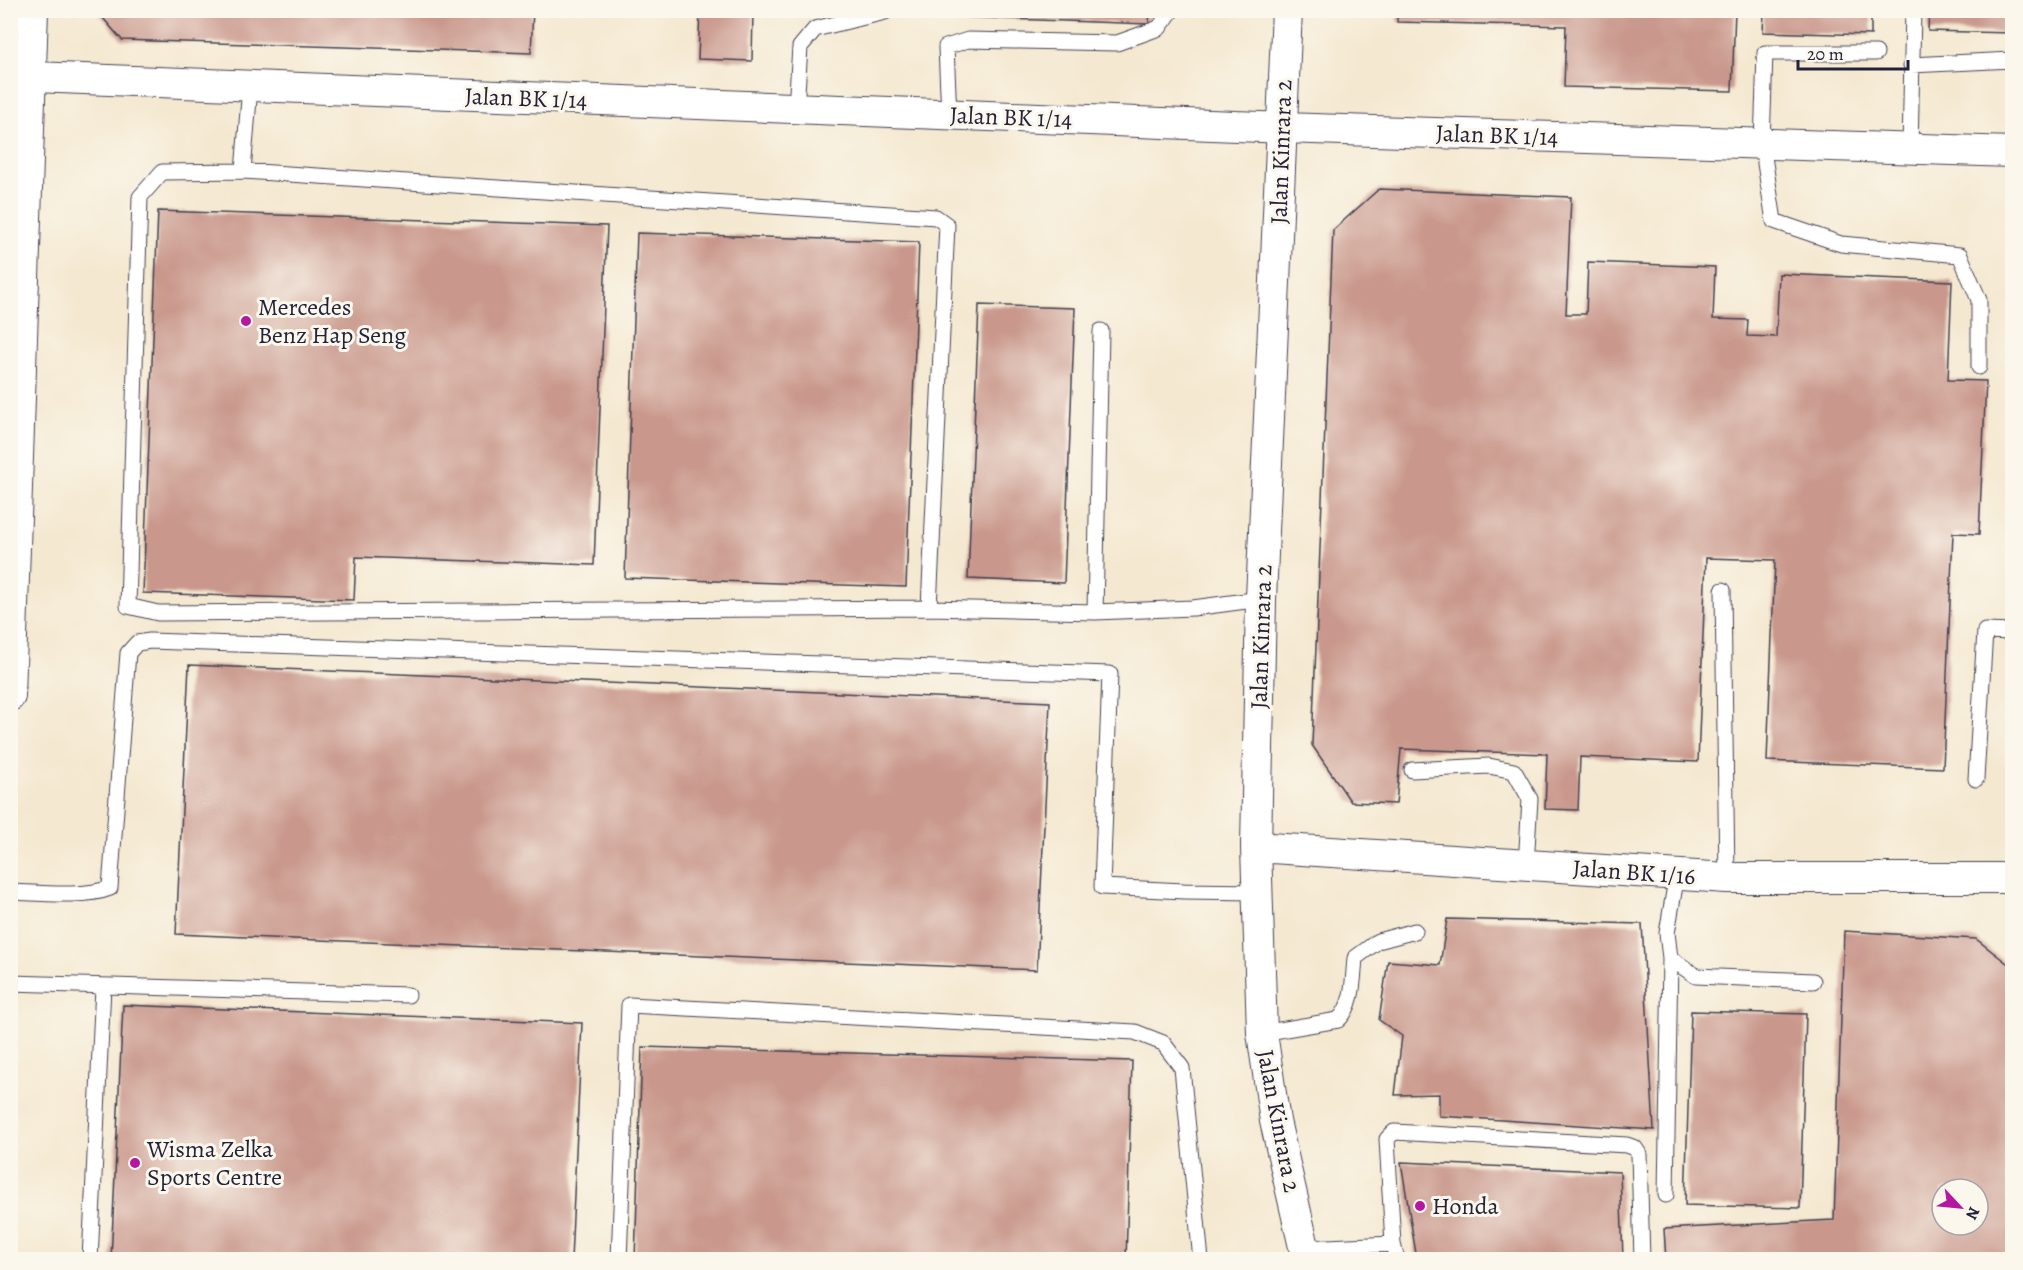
<svg xmlns="http://www.w3.org/2000/svg" width="2023" height="1270" viewBox="0 0 2023 1270" font-family="Alegreya,serif">
<rect width="100%" height="100%" fill="#fbf7ec"/>
<filter id="ink" filterUnits="userSpaceOnUse"><feTurbulence type="fractalNoise" baseFrequency=".0167" numOctaves="2"/><feDisplacementMap in="SourceGraphic" scale="12" xChannelSelector="R" yChannelSelector="G"/><feConvolveMatrix kernelMatrix="1 2 1 2 8 2 1 2 1" color-interpolation-filters="sRGB"/></filter>
<filter id="wash" filterUnits="userSpaceOnUse"><feTurbulence type="fractalNoise" baseFrequency=".008" numOctaves="4" result="noise"/><feDisplacementMap in="SourceGraphic" scale="24" xChannelSelector="R" yChannelSelector="G"/><feGaussianBlur stdDeviation="1.35" result="paint"/><feColorMatrix in="noise" values="0 0 0 0 0 0 0 0 0 0 0 0 0 0 0 0 0 1.4 0 .05"/><feComposite in="paint" operator="in"/></filter>
<g filter="url(#wash)">
<rect width="100%" height="100%" fill="#f4e8d0"/>
<g id="blocks">
<path fill="#c9978b" fill-rule="evenodd" d="M96,10H533L531,53L122,40Z
M700,10H753L752,61L698,59Z
M931,10H1150L1149,24L930,16Z
M1397,10H1735L1732,91L1564,87L1566,26L1397,22Z
M1764,10H1871V35L1763,32Z
M1929,10H2012V33L1928,31Z
M1379,189L1571,197L1566,314H1586L1588,262L1715,267L1713,319L1748,320L1747,336L1776,337L1779,274L1952,281L1948,380L1986,381L1979,534L1953,533L1943,768L1767,761L1775,560L1706,558L1698,762L1580,757L1578,810L1545,809L1547,754L1401,749L1396,804L1351,802L1312,745L1333,230Z
M158,211L607,226L594,565L356,557L354,600L143,593Z
M637,233L919,242L906,587L625,578Z
M979,305L1075,308L1064,583L968,579Z
M189,665L1050,702L1037,970L176,934Z
M1447,919L1642,924L1654,1130L1439,1116V1094L1395,1095L1402,1036L1379,1020L1388,961L1440,965Z
M1844,931L1976,939L2012,967V1260H1666L1664,1229L1834,1220ZM1942,1189H1978V1225H1942Z
M123,1005L582,1023L571,1260H111Z
M1691,1011L1806,1014L1800,1208L1685,1205Z
M642,1047L1132,1061L1126,1260H635Z
M1401,1162L1620,1172L1623,1260H1417Z"/>
</g>
</g>
<g filter="url(#ink)">
<use href="#blocks" fill-opacity="0" stroke="#424051" stroke-width="1.5"/>
<g fill="none" stroke-linecap="round" stroke-linejoin="round">
<defs>
<path id="service" d="M1876,53H1765L1762,144L1774,221L1841,244L1960,255L1979,300V367
M1911,65L2012,60
M796,108L800,47L815,29L885,12
M949,115L946,47L968,40L1117,43L1159,28L1172,10
M1910,149L1913,10
M243,171L250,87
M1723,590L1727,878
M929,608L947,225L936,217L243,171L162,172L140,197L128,606L158,613L929,608L1095,612L1193,608L1261,599
M1095,612L1101,331
M1412,770L1489,766L1514,771L1530,799L1526,865
M1976,779L1985,631L2012,632
M1677,874L1667,933L1670,958L1696,976L1813,981
M10,892C38,893 85,898 110,888L128,653L137,643L150,641L1110,674L1102,887L1184,891L1257,892
M10,983L408,995
M1262,1033L1338,1020C1354,1006 1353,978 1355,958L1378,941L1415,931
M1666,1195L1670,958
M1305,1248L1393,1244
M90,1260L103,987
M619,1260L629,1005L1135,1032L1163,1043L1182,1068L1201,1260
M1397,1260L1393,1244L1387,1139L1394,1132L1627,1145L1635,1148L1639,1154L1642,1260"/>
<path id="minor" d="M1287,10L1261,599L1256,847L1262,1033L1275,1121L1307,1260
M10,76L1283,128L2012,152
M10,696L33,10
M1256,847L1727,878H2012"/>
</defs>
<use href="#service" stroke="#424051" stroke-width="17"/>
<use href="#minor" stroke="#424051" stroke-width="32"/>
<use href="#service" stroke="#fff" stroke-width="15"/>
<use href="#minor" stroke="#fff" stroke-width="30"/>
</g>
</g>
<g fill="#b5179e" stroke="#fbf7ec" stroke-width="2">
<circle cx="246" cy="321" r="6"/>
<circle cx="135" cy="1163" r="6"/>
<circle cx="1420" cy="1206" r="6"/>
</g>
<g text-anchor="middle" stroke-width="6" stroke-linejoin="round" paint-order="stroke">
<g font-size="24" fill="#22223b" stroke="#fbf7ec">
<text transform="translate(526 98) rotate(2)" y="8">Jalan BK 1/14</text>
<text transform="translate(1011 117) rotate(2)" y="8">Jalan BK 1/14</text>
<text transform="translate(1497 135) rotate(2)" y="8">Jalan BK 1/14</text>
<text transform="translate(1281 152) rotate(-88)" y="8">Jalan Kinrara 2</text>
<text transform="translate(1261 637) rotate(-88)" y="8">Jalan Kinrara 2</text>
<text transform="translate(1634 872) rotate(4)" y="8">Jalan BK 1/16</text>
<text transform="translate(1279 1121) rotate(79)" y="8">Jalan Kinrara 2</text>
</g>
<g font-size="24" fill="#22223b" stroke="#fbf7ec" text-anchor="start">
<text x="258" y="315">Mercedes<tspan x="258" dy="28">Benz Hap Seng</tspan></text>
<text x="147" y="1157">Wisma Zelka<tspan x="147" dy="28">Sports Centre</tspan></text>
<text x="1432" y="1214">Honda</text>
</g>
</g>
<rect width="2023" height="1270" fill="none" stroke="#fbf7ec" stroke-width="36"/>
<g transform="translate(1960 1207) rotate(116)"><circle r="28" fill="#fbf7ec" stroke="#a4a2a5" stroke-width="1.5"/>
<path d="M0-4.5L10 22L0 15L-10 22Z" fill="#b5179e"/>
<text y="-9" font-size="16" font-weight="bold" text-anchor="middle" fill="#22223b">N</text>
</g>
<path d="M1798 60v9h110v-9" fill="none" stroke="#22223b" stroke-width="3"/>
<text x="1807" y="60" font-size="18" fill="#22223b" stroke="#fbf7ec" stroke-width="4.5" paint-order="stroke">20 m</text>
</svg>
